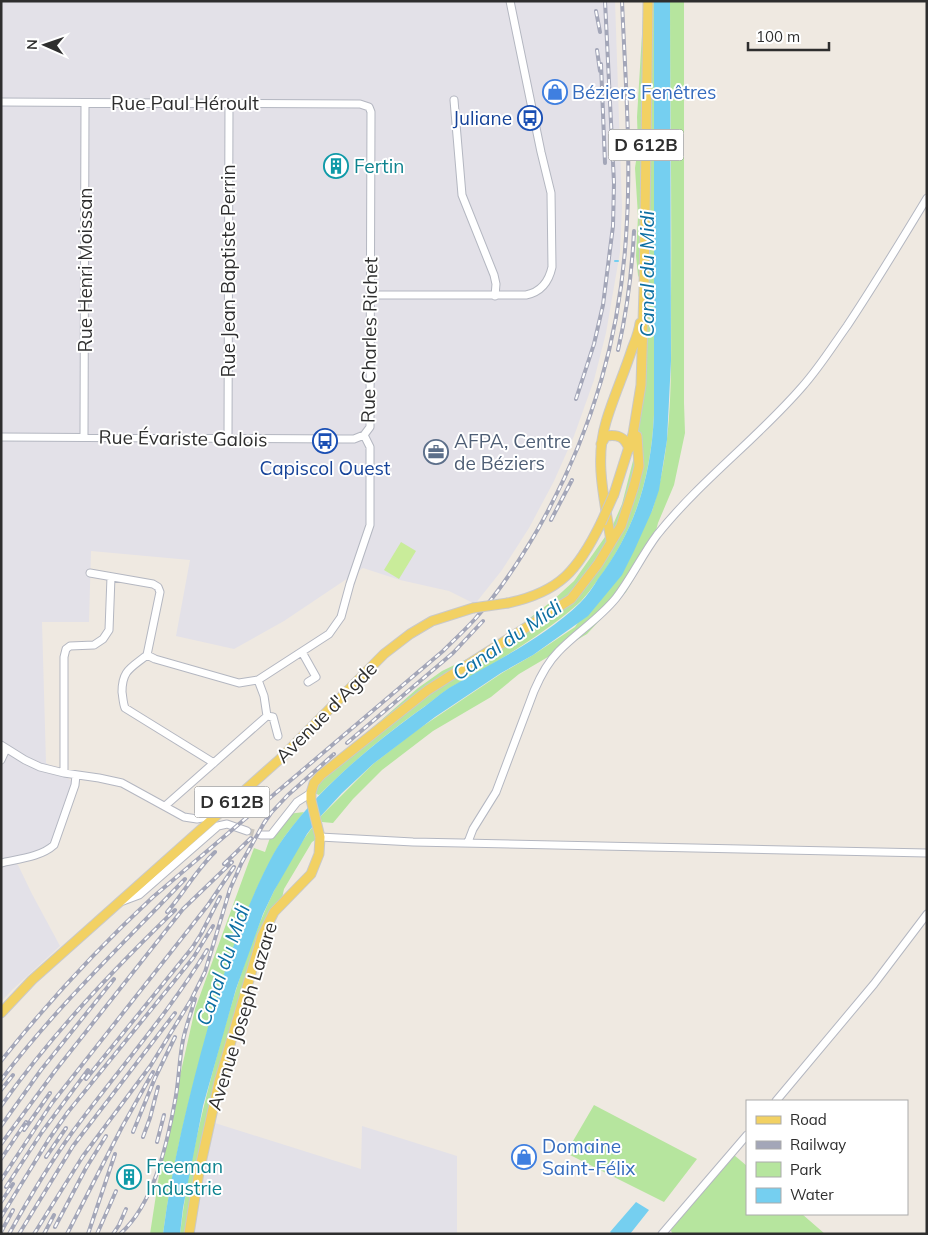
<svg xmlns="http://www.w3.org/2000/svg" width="928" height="1235" viewBox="0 0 928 1235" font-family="Mulish,sans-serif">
<rect width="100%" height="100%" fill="#efe9e1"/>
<path fill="#e3e1e8" d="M1,1H615L622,207L620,252L606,333L594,380L574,436L554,481L529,528L502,570L475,604L449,591L400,580L363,568L284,621L234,649L176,636L190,560L91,551L89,622H42L46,763L76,784L54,849L16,864L18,865L32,894L60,946L13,989L1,1002Z
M215,1123L361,1169L362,1126L457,1156V1234H191Z"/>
<path fill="#b6e59e" d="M644,1H654V415C651,475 636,528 600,577C593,586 586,597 578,604C546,632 508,655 472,676C464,681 456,684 448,689C439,695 430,703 421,709C385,735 351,763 319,795L314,793L316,777L418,688L442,671L467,659L513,631L552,601L574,581L612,527L622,504L636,449L644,290L638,275L636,256L638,216L635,168L638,147L637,117Z
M670,1H684V403L685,433L674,485L658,523L651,550L626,592L587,634L519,674L491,697L433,731L382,770L353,799L333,823L322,822L320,817L373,764L417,730L502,673L533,655L575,627L652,511C674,445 671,367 671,297C672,199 670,100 670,1Z
M304,812C298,820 291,828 285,836C274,852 266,869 258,886C233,941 216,997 201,1055C185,1114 171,1173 163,1234H150L162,1156L195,1009L248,864L254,848L265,852L271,835L288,814Z
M314,825L320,837L312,842L284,889L281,903L273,919L260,962L242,1013L213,1119L189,1234H180C188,1167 204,1102 222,1037C243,963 267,887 314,825Z
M594,1105L697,1159L664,1202L566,1153Z
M734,1155L747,1166V1214H802L825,1234H673L671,1231L672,1225Z"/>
<path fill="#c9ec9a" d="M401,542L416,551L399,579L384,570Z"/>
<path fill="#75cff0" d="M654,1H670L671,361L667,440L659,490L652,511L634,551L622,575L588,616L533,655L501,673L435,717L373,764L342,793L319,818L307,834L274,891L263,914L236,989L203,1106L183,1208L180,1234H163C172,1164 189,1095 208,1027C222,978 237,931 258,885C266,868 274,851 285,836C321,787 368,748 417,712C428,705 438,695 449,688C493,662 543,639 580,603C587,596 593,587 598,579C636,529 651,476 654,415Z
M636,1202L649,1210L630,1234H612L610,1232Z"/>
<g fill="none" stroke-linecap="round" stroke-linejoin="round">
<path stroke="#75cff0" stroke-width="2" d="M615,261H618"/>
<path stroke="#c8c4bd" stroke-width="7" stroke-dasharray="7 3.5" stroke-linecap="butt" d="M247,831L261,835"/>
<defs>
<path id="minor" d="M454,100L462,195L494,275L496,284L495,296
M1,102L360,104L369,107L371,112L370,416V427L364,435
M370,295H526C541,292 549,281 552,267L551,193L541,152L510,1
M1,437L343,439H354L364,435
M84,437L85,103
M228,438L229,103
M90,573L153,584L158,587L160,592L147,655
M302,652L316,677L308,682
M147,655L155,659L239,683L258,680L329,634L341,617L350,584L370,525V447L364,435
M147,655C131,668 122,670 122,692C123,698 123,703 125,708L214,763
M267,716L273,717L278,736
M1,745L25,760L40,767L64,773L99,778L122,783L184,817L197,819L217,815
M1,760L6,749
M64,773V657L66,649L70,646L94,645L103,639L109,630L111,577
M165,806L267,716L264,696L258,680
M261,835H271L297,802L311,793
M320,837L413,842L927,853
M468,842L473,829L496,792L534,691C540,677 547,663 558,652C576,633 599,619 616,598C631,579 642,555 657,535C700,481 757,439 802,387C819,368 832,347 847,326C875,284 901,241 927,198
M1,863C18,859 41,857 54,845L75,785L76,775
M123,901L139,895L218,826L227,824L247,831
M776,1101L874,984L927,914
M662,1234L747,1135"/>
<path id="major" d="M601,444L606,436C618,434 625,437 629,449
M614,494L633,434L641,385L644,289L648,1
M611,541C605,502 594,461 606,422C613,398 624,374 632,349C635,341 639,332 640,323
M508,603C560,592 578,570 601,523
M1,1013L32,980L280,759L384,654L410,634L432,621L473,608
M189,1234L199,1172L219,1082L262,936L274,912L311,874L319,854L320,837L311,800V793L314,783L321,775L428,690L571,599L598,564L621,526L634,486L639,466L637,436L633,434"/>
</defs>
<use href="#minor" stroke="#b4b7c1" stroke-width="9"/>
<use href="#major" stroke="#c9c9c9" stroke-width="11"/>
<use href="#minor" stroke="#fff" stroke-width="7"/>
<use href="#major" stroke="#f2d163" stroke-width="9"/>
<defs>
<path id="rail" d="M596,11L600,32
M597,50L600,71
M601,64L605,163
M618,350C627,311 632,272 634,231
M576,399L594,344L603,305L613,226L614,183L605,1
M551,520L572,480
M347,743L453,653L483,621
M224,864L251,838
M167,912C184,893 196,870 215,852
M1,1061C48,1002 98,948 153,897L443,651C454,640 465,630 475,619C499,592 520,560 538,529C593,432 622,332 627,220C631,148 625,74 622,1
M86,1079L192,948L201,934L220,897
M1,1080C57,1006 122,945 185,879
M1,1090L13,1075
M1,1106C52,1034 112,971 175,910
M1,1126L41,1070L114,979
M24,1130L50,1093
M133,1132L155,1078L175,1037
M143,1137L150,1118L158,1087
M157,1142L164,1115
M1,1144L55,1071L183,909L232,862
M46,1157L66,1128
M1,1159L26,1122
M1,1180L52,1103L208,905L234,867
M6,1187L42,1132L88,1070
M1,1202L13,1184
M1,1217L49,1139L68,1112L193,958L213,926
M55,1227L86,1168L106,1136
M1,1232L13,1210
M9,1234C28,1200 48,1166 71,1134C116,1072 167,1016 207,950
M19,1234L73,1146L175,1013
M34,1234L83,1156L151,1065L191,1000L205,972L230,889L242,862L264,823L271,813L288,795L334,754
M44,1234L54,1215
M67,1234L122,1127L153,1072
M88,1234L115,1154
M97,1234L116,1191
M113,1234L119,1225L126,1209
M120,1234C154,1204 167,1144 175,1101C179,1081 179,1060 183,1040C186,1026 191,1013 195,999"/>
</defs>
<use href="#rail" stroke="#a3a6b8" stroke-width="4"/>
<use href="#rail" stroke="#fff" stroke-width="2" stroke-dasharray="5.5" stroke-linecap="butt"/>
<defs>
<path id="major-bridge" d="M601,523L614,494
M473,608L508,603"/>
</defs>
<use href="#major-bridge" stroke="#c9c9c9" stroke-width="11" stroke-linecap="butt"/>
<use href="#major-bridge" stroke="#f2d163" stroke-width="9"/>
</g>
<defs>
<symbol id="shop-ring" viewBox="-11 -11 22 22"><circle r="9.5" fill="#fff" stroke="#3f7fe0" stroke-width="1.5"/><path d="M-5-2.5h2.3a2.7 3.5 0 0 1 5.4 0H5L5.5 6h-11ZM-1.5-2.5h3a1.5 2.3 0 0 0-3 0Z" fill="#3f7fe0"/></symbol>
<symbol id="bus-ring" viewBox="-11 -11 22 22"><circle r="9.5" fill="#fff" stroke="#1a4fb4" stroke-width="1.5"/><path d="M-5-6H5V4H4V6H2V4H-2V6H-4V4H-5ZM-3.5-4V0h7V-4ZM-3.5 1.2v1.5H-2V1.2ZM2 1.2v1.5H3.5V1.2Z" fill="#1a4fb4"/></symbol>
<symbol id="building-ring" viewBox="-11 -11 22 22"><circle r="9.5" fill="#fff" stroke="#0f9aa8" stroke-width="1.5"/><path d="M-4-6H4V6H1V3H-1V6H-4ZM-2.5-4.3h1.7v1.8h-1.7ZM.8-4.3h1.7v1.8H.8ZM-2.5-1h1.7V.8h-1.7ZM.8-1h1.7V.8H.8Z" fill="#0f9aa8"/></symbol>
<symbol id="office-ring" viewBox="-11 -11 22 22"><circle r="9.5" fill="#fff" stroke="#5c6f8a" stroke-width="1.5"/><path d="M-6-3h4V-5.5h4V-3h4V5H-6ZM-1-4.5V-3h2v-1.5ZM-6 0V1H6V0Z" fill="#5c6f8a"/></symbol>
</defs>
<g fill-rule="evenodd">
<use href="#shop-ring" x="541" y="78" width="28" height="28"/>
<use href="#bus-ring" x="516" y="104" width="28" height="28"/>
<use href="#building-ring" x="322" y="152" width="28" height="28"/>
<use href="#bus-ring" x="311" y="427" width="28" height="28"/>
<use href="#office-ring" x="422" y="438" width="28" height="28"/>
<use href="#shop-ring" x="510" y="1143" width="28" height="28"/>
<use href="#building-ring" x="115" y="1163" width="28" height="28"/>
</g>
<g text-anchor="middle" stroke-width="4" stroke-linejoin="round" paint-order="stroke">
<g fill="#fff" stroke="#6d6d6d" stroke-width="1">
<rect x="608.5" y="129.5" width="75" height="31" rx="4"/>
<rect x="194.5" y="786.5" width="75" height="31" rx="4"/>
</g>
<g font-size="18" font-weight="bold" fill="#2e2e2e">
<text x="646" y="151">D 612B</text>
<text x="232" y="808">D 612B</text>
</g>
<g font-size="19" fill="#366cbe" stroke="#fff" text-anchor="start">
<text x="572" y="99">Béziers Fenêtres</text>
<text x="542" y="1153">Domaine<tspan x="542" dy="22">Saint-Félix</tspan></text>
</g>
<g font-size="19" fill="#2e2e2e" stroke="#fff">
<text x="185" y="110">Rue Paul Héroult</text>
<text transform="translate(85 270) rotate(-90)" y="7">Rue Henri Moissan</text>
<text transform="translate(228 271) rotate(-90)" y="7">Rue Jean Baptiste Perrin</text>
<text transform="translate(369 340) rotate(-89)" y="7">Rue Charles Richet</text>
<text transform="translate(183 438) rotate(1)" y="7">Rue Évariste Galois</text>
<text transform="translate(326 712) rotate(-45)" y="7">Avenue d'Agde</text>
<text transform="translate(242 1016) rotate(-73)" y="7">Avenue Joseph Lazare</text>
</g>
<g font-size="19" fill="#164399" stroke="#fff" text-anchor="end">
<text x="512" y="125">Juliane</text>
<text x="325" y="475" text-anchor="middle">Capiscol Ouest</text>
</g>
<g font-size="19" fill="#0d838f" stroke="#fff" text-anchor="start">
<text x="354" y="173">Fertin</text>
<text x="146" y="1173">Freeman<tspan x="146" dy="22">Industrie</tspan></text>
</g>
<g font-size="19" fill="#4e5e75" stroke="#fff" text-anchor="start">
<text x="454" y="448">AFPA, Centre<tspan x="454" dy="22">de Béziers</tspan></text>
</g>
<g font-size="20" font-style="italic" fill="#0d6fa3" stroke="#fff">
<text transform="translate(647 274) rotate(-90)" y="7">Canal du Midi</text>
<text transform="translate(507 640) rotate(-34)" y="7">Canal du Midi</text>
<text transform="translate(223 965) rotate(-71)" y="7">Canal du Midi</text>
</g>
</g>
<rect width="928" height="1235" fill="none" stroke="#2e2e2e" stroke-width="5"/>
<rect x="746" y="1100" width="162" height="115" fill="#ffffff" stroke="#ababab"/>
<rect x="756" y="1116" width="25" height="8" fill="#f2d163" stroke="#ababab"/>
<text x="790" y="1125" font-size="15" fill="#2e2e2e">Road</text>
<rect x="756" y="1141" width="25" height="8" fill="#a3a6b8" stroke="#ababab"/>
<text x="790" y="1150" font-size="15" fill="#2e2e2e">Railway</text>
<rect x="756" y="1162" width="25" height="15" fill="#b6e59e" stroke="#ababab"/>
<text x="790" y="1175" font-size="15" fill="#2e2e2e">Park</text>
<rect x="756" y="1188" width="25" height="15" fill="#75cff0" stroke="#ababab"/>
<text x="790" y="1200" font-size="15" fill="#2e2e2e">Water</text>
<g transform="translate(45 45) rotate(272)" stroke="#ffffff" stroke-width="4" paint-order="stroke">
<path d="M0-4L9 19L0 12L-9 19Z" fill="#2e2e2e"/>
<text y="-8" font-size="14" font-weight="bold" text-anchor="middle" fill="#2e2e2e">N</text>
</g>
<path d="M748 42v8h81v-8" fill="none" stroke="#2e2e2e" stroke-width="2.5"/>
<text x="756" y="42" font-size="15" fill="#2e2e2e" stroke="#ffffff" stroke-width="4" paint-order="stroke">100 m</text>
</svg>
